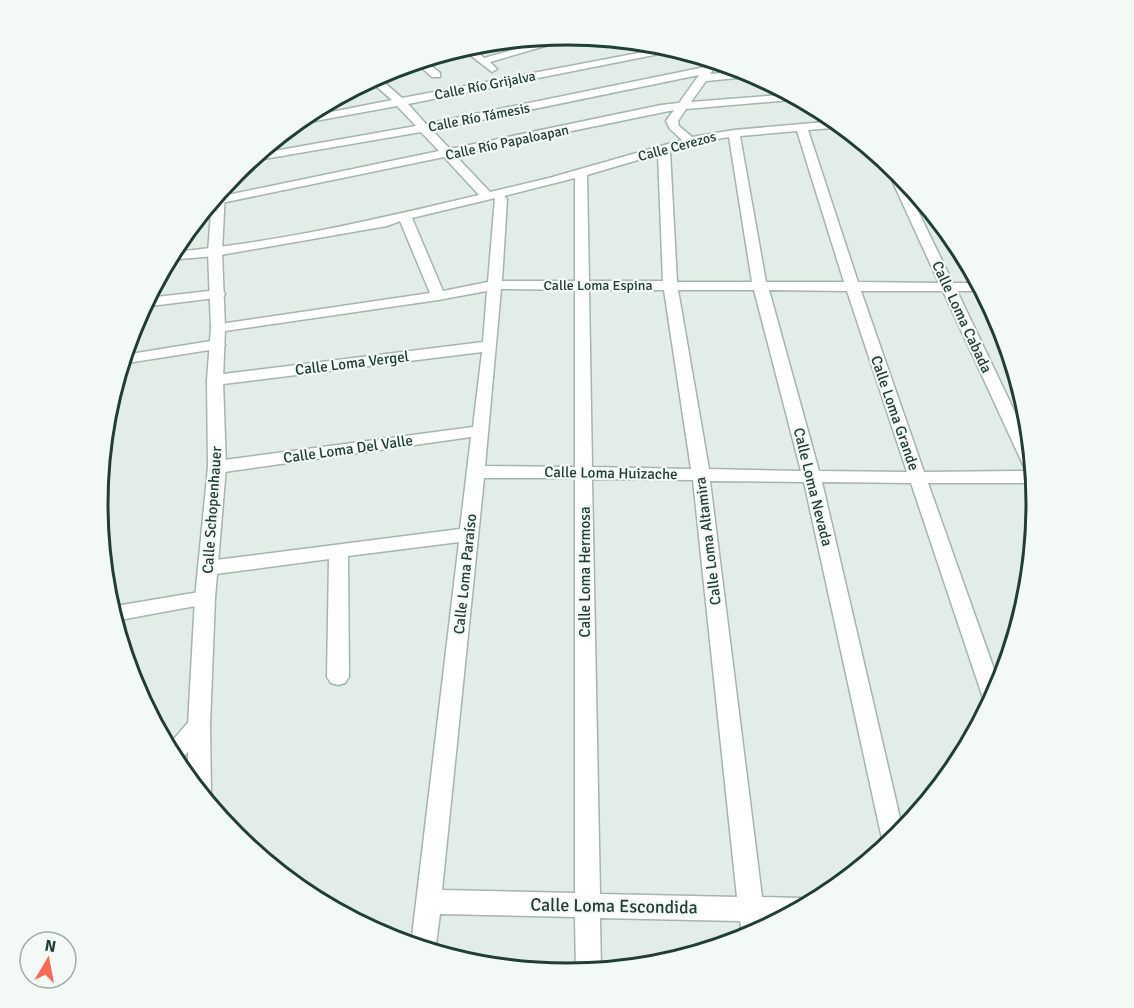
<svg xmlns="http://www.w3.org/2000/svg" width="1134" height="1008" viewBox="0 0 1134 1008" font-family="Signika,sans-serif">
<rect width="100%" height="100%" fill="#e2ede7"/>
<g fill="none" stroke-linecap="round" stroke-linejoin="round">
<defs>
<path id="minor" d="M567,35L580,36L490,62L497,69L492,72L461,48L469,45L484,58Z
M670,47L679,50L408,104L426,124L705,67L710,64L715,67L710,74L749,71L758,76L706,81L691,102L792,94L801,99L686,109L678,121L679,126L692,137L734,130L837,121L844,127L808,130L858,282L939,283L885,165L887,162L899,172L953,283H979L983,291H957L1031,446L1034,483H928L1000,686L989,705L985,704L911,483L822,482L903,831L884,848L804,482L710,481L762,897L800,898L810,904L777,922L765,921L766,927L743,939L740,921L600,918L601,970L576,973L575,917L440,914L435,952L411,945L459,542L348,556L349,677L345,683L338,685L331,683L327,677L329,559L208,575L201,573L198,568L201,563L208,561L460,529L471,437L217,473L211,471L208,467L211,463L217,461L473,427L482,352L215,385L207,380L215,375L483,342L487,291L438,300L218,332L211,328L213,325L430,293L400,221L387,226L215,256L168,260L172,252C276,243 378,219 479,195L444,157L207,206L213,198L439,151L421,132L247,162L257,154L416,126L397,106L293,125L301,118L392,100L369,80L377,76L402,98ZM699,75L679,103L661,105L450,149L432,130ZM674,110L666,121L670,129L682,140L549,178L490,192L455,155ZM797,131L844,282H766L740,136ZM729,137L752,282H677L670,151L698,142ZM658,154L663,281H589L587,175ZM575,178V281H502L507,199L504,196ZM495,198L488,282L443,291L412,218ZM501,289L575,290V467L485,466ZM589,290H664L691,469L592,467ZM678,290H754L801,471L709,469ZM769,290L847,291L907,472L819,471ZM861,291H943L1026,471L924,472ZM484,478H575V893L442,890ZM592,479L693,480L737,897L600,894Z
M423,59L440,73V77H432L415,62Z
M218,290L223,291L225,294L223,297L143,307L147,298Z
M217,340L222,342L225,345L222,348L121,364L124,355Z
M108,406L115,411L112,418L106,419Z
M205,591L212,593L215,598L212,603L114,621L110,607Z
M199,716L207,719L210,725L177,765L167,747L191,719Z"/>
<path id="tertiary" d="M221,189L225,192L222,252L225,328L223,380L226,467L215,598L210,725L211,792L205,800L188,778V725L195,598L208,467L207,380L211,328L208,252L212,200Z"/>
</defs>
<use href="#minor" stroke="#a4b5ad" stroke-width="3"/>
<use href="#tertiary" stroke="#a4b5ad" stroke-width="3"/>
<use href="#minor" fill="#fff" fill-rule="evenodd"/>
<use href="#tertiary" fill="#fff" fill-rule="evenodd"/>
</g>
<g text-anchor="middle" stroke-width="4.5" stroke-linejoin="round" paint-order="stroke">
<g font-size="14" fill="#213e33" stroke="#f3f9f5">
<text transform="translate(485 85) rotate(-11)" y="5">Calle Río Grijalva</text>
<text transform="translate(479 117) rotate(-11)" y="5">Calle Río Támesis</text>
<text transform="translate(507 142) rotate(-12)" y="5">Calle Río Papaloapan</text>
<text transform="translate(677 146) rotate(-15)" y="5">Calle Cerezos</text>
<text x="598" y="290">Calle Loma Espina</text>
</g>
<g font-size="15" fill="#213e33" stroke="#f3f9f5">
<text transform="translate(962 317) rotate(65)" y="5">Calle Loma Cabada</text>
<text transform="translate(352 363) rotate(-7)" y="5">Calle Loma Vergel</text>
<text transform="translate(895 413) rotate(71)" y="5">Calle Loma Grande</text>
<text transform="translate(348 449) rotate(-8)" y="5">Calle Loma Del Valle</text>
<text transform="translate(611 473) rotate(1)" y="5">Calle Loma Huizache</text>
<text transform="translate(813 487) rotate(76)" y="5">Calle Loma Nevada</text>
<text transform="translate(212 510) rotate(-86)" y="5">Calle Schopenhauer</text>
<text transform="translate(708 541) rotate(-97)" y="5">Calle Loma Altamira</text>
<text transform="translate(585 572) rotate(-90)" y="5">Calle Loma Hermosa</text>
<text transform="translate(465 574) rotate(-84)" y="5">Calle Loma Paraíso</text>
</g>
<g font-size="18" fill="#213e33" stroke="#f3f9f5">
<text transform="translate(614 906) rotate(1)" y="6">Calle Loma Escondida</text>
</g>
</g>
<path d="M0 0H1134V1008H0ZM108 504a459 459 0 1 1 918 0a459 459 0 1 1-918 0Z" fill="#f3f9f5" fill-rule="evenodd"/>
<path fill="none" stroke="#213e33" stroke-width="3" d="M108 504a459 459 0 1 1 918 0a459 459 0 1 1-918 0Z"/>
<g transform="translate(48 960) rotate(10)"><circle r="28" fill="#f3f9f5" stroke="#9faea7" stroke-width="1.5"/>
<path d="M0-4.5L10 22L0 15L-10 22Z" fill="#f76a56"/>
<text y="-9" font-size="16" font-weight="bold" text-anchor="middle" fill="#213e33">N</text>
</g>
</svg>
